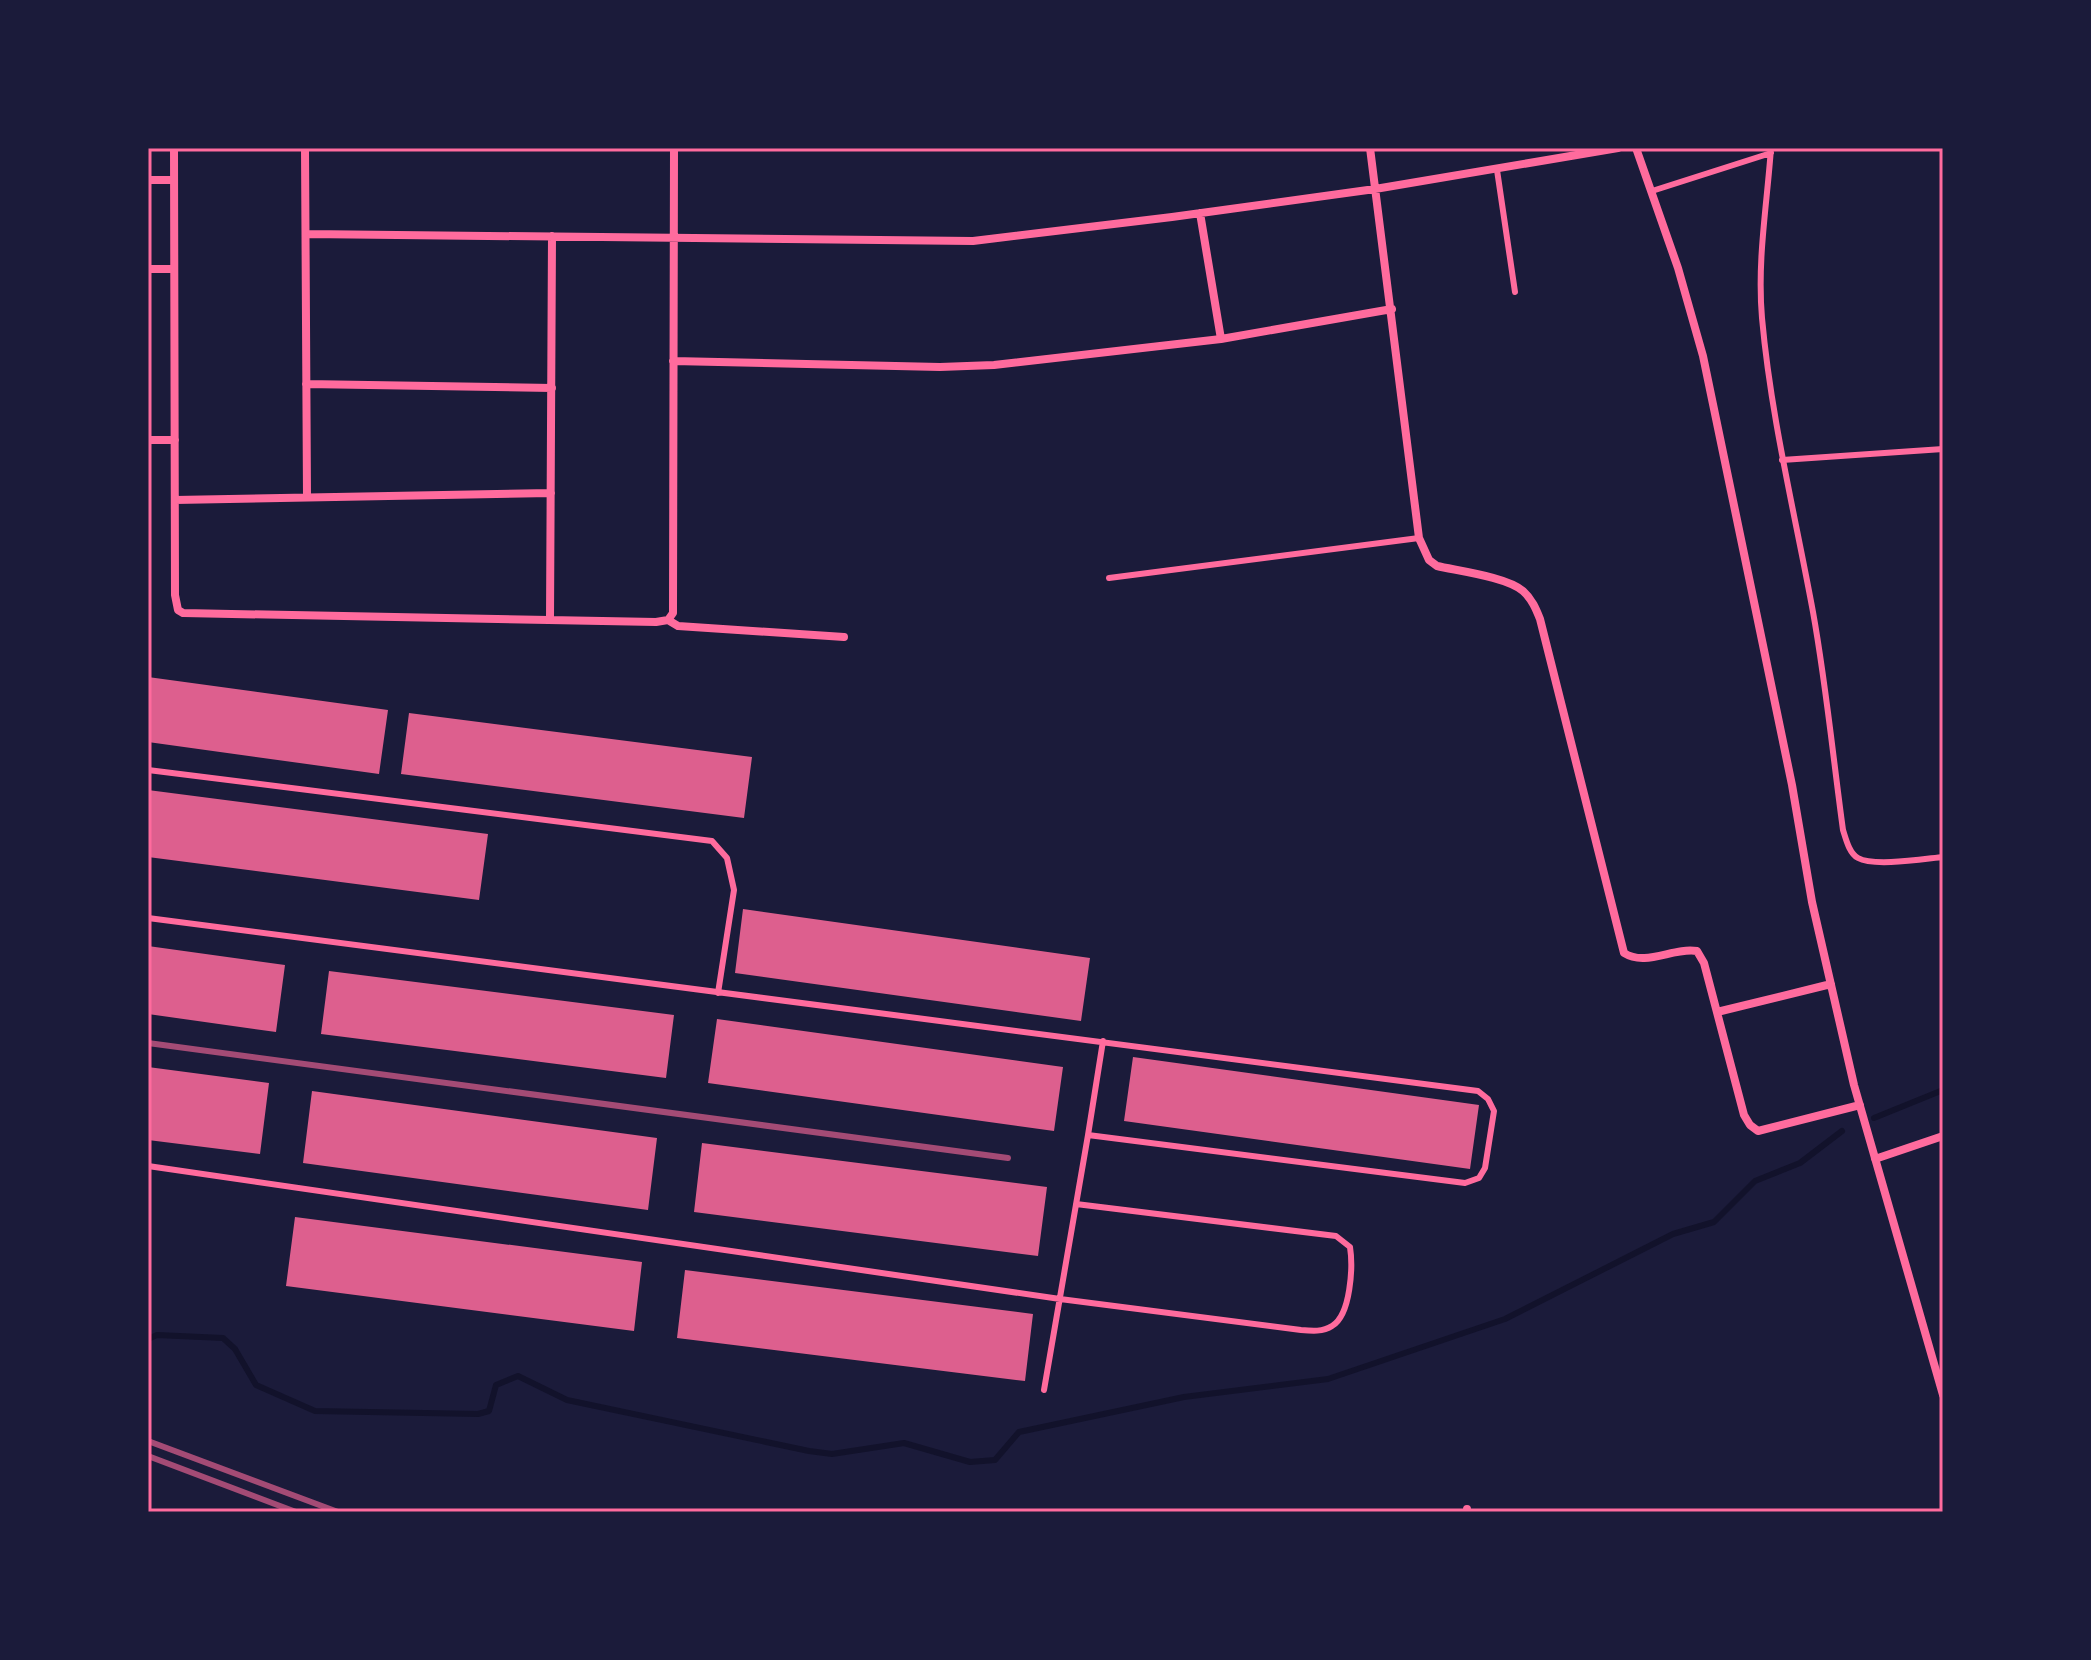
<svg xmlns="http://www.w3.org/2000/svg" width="2091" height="1660" viewBox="0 0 2091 1660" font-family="'Fira Sans Condensed',sans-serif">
<rect width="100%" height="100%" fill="#1b1b3a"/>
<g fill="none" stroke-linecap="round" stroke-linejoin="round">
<path stroke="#12122b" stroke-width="6" d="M1874,1118L1943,1090
M148,1339L157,1335L223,1338L235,1349L256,1385L315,1411L478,1414L489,1411L496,1385L518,1376L567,1400L809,1451L832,1454L904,1443L970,1462L995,1460L1019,1432L1184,1397L1328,1379L1505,1319L1673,1234L1714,1222L1755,1181L1800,1163L1842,1131"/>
</g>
<path fill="#dd5f8e" d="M148,677L388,710L379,774L148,742Z
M409,713L752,757L744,818L401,774Z
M148,790L488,834L479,900L148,857Z
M743,909L1090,958L1081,1021L735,973Z
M148,946L285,965L276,1032L148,1014Z
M329,971L674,1015L666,1078L321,1034Z
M717,1019L1063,1067L1054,1131L708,1083Z
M1133,1057L1479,1105L1470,1169L1124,1121Z
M148,1067L269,1083L260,1154L148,1140Z
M312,1091L657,1138L648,1210L303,1163Z
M702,1143L1047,1187L1038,1256L694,1212Z
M295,1217L642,1262L634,1331L286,1286Z
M685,1270L1033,1314L1025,1381L677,1338Z"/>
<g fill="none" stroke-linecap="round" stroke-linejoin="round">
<path stroke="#ff6b9d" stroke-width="6" d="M1771,148C1767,205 1757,260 1762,318C1771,418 1795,514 1813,612C1826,684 1833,757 1843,830C1846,839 1849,853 1858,858C1874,867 1923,859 1943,857
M1497,170L1515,292
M1652,191L1771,153
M1782,460L1943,449
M1109,578L1419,538
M148,770L712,841L727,858L734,890L718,993
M148,918L1478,1091L1488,1099L1494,1111L1485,1168L1479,1178L1465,1183L1088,1135L1044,1390
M1088,1135L1103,1041
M148,1166L1060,1299L1301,1330C1312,1331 1323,1332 1332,1326C1351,1315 1353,1266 1350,1247L1336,1236L1076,1204"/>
<path stroke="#ff6b9d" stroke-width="8" d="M174,148L175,595L178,610L183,613L656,622L668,620L673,613L674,148
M305,148L307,497
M1370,148L1419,538L1429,560L1437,566C1459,571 1507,577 1523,591C1532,599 1536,609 1540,619L1624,953C1646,967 1673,947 1697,951L1704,963L1744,1115L1750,1125L1758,1131L1860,1105
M1636,148L1678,268L1703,356L1792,785L1812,902L1854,1085L1943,1395
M148,180H174
M1200,213L1221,339
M307,234L973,241L1172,217L1375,189L1618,148
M148,269H174
M673,361L940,367L994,365L1221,339L1392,309
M306,384L552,388
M148,440H175
M175,500L551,493
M550,620L552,236
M668,620L678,626L844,637
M1717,1012L1831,984
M1875,1159L1943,1136
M1467,1509V1512"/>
<path stroke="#a44b75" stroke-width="6" d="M148,1043L1008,1158
M148,1441L338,1512
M148,1456L296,1512"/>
</g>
<rect width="2091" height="1660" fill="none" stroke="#1b1b3a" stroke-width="300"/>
<rect x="150" y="150" width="1791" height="1360" fill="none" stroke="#ff6b9d" stroke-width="3"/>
</svg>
